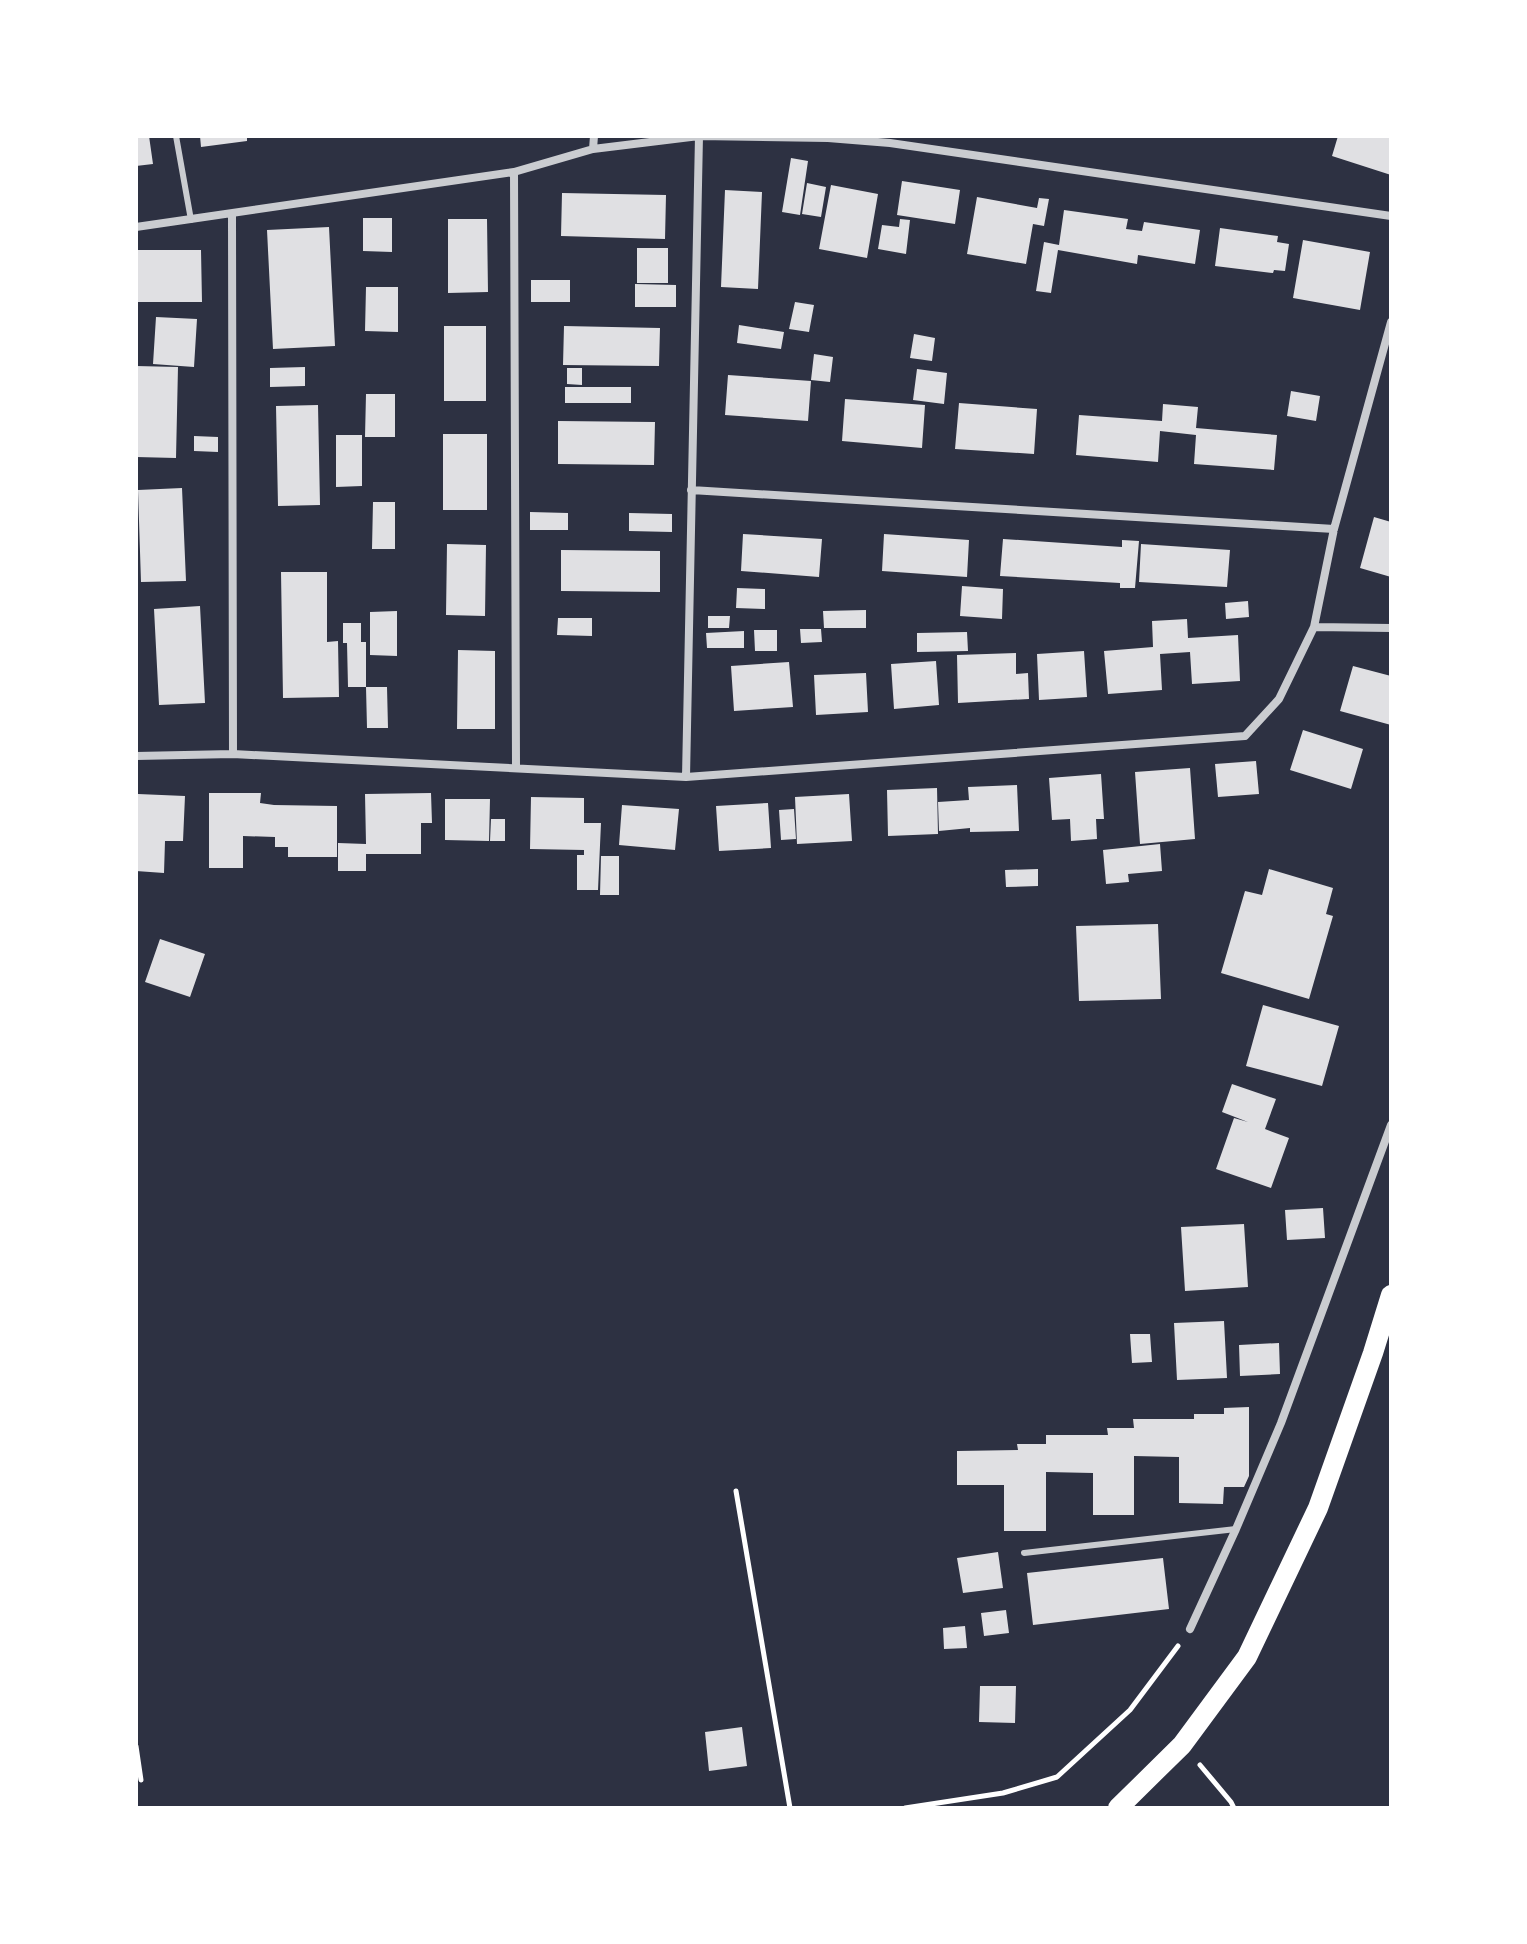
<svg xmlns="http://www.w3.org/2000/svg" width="1527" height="1944" viewBox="0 0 1527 1944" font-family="Literata,serif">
<rect width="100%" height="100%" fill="#2d3142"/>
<path fill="#e0e0e3" d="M136,136H149L153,164L136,166Z
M200,136H247V141L201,147Z
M1338,136H1391V175L1332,156Z
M791,158L808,161L800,215L782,212Z
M902,181L960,190L955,224L897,215Z
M807,183L826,187L821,217L802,214Z
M831,185L878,194L867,258L819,249Z
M725,190L762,192L758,289L721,287Z
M562,193L666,195L665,239L561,236Z
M977,197L1037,208L1039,198L1049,199L1044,226L1033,224L1026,264L967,254Z
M1064,210L1128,219L1126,229L1142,231L1144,222L1200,230L1195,264L1138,255L1137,264L1058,250L1051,293L1036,291L1044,242L1059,245Z
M363,218H392V252L363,251Z
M448,219H487L488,292L448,293Z
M900,219L910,220L906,254L878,249L882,225L899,227Z
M329,227L335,346L273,349L267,230Z
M1220,228L1278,236L1277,242L1289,244L1285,271L1274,270L1273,273L1215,266Z
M1303,240L1370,252L1360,310L1293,298Z
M637,248H668V283H637Z
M136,250H201L202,302H136Z
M531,280H570V302H531Z
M635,284L676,285V307H635Z
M366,287H398V332L365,331Z
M795,302L814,305L809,332L789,329Z
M156,317L197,319L194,367L153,364Z
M739,325L784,332L781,349L737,343Z
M444,326H486V401H444Z
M564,326L660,328L659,366L563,365Z
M914,334L935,338L932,361L910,358Z
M814,354L833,357L830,382L811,380Z
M136,366L178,367L176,458L136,457Z
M305,367V386L270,387V368Z
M567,368H582V385L567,384Z
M917,369L947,373L944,404L913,400Z
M728,375L811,381L808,421L725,415Z
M565,387H631V403H565Z
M1291,391L1320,396L1316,421L1287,416Z
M366,394H395V437H365Z
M845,399L925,405L922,448L842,441Z
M959,403L1037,409L1034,454L955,449Z
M1163,404L1198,407L1196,428L1277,435L1274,470L1194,464L1196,435L1160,431L1158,462L1076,455L1079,415L1162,421Z
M318,405L320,505L278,506L276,406Z
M558,421L655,422L654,465L558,464Z
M443,434H487V510H443Z
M336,435H362V486L336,487Z
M194,436L218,437V452L194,451Z
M182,488L186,581L141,582L138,490Z
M373,502H395V549H372Z
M530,512L568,513V530H530Z
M629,513L672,514V532L629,531Z
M1374,517L1391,522V577L1360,568Z
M743,534L822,539L819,577L741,571Z
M884,534L969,540L967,577L882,571Z
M1003,539L1122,547V540L1139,541L1135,588H1120V583L1000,576Z
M447,544L486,545L485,616L446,615Z
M1141,544L1230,550L1227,587L1139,582Z
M561,550L660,551V592L561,591Z
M281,572H327V642L338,641L339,697L283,698Z
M962,586L1003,589L1002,619L960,616Z
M737,588L765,589V609L736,608Z
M1248,601L1249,617L1226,619L1225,603Z
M200,606L205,703L159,705L154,609Z
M866,610V628H824L823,611Z
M397,611V656L370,655V612Z
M708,616H730L729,628H708Z
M558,618H592V636L557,635Z
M1187,619L1188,638L1238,635L1240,681L1192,684L1190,652L1160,654L1162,690L1108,694L1104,651L1153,647L1152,621Z
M343,623H361V642H366V687H348L347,643H343Z
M800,629H821L822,642L801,643Z
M754,630H777V651H755Z
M744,631V648H707L706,633Z
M967,632L968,651L917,652V633Z
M458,650L495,651V729H457Z
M1084,651L1087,697L1039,700L1037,654Z
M1016,653V674L1028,673L1029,699L958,703L957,655Z
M936,661L939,705L894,709L891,664Z
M789,662L793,707L734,711L731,666Z
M1353,666L1391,676V725L1340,711Z
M866,673L868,712L816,715L814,675Z
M366,687H387L388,728H367Z
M1303,730L1363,749L1351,789L1290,770Z
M1256,761L1259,794L1218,797L1215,764Z
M1190,768L1195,839L1140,844L1135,772Z
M1101,774L1104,819H1096L1097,839L1071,841L1070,819L1052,820L1049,778Z
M1017,785L1019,831L970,832V828L939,831L938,802L969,800L968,787Z
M937,788L938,834L888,836L887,790Z
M209,793H261L260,803L274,805L337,806V857H288V847H275V837L243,836V868H209Z
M431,793L432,823H421V854H366V871H338V843L366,844L365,794Z
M138,794L185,796L183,841H165L164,873L136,871V798Z
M849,794L852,841L797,844L795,797Z
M531,797L584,798V823H601L598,890H577V855H584V850L530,849Z
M445,799H490L489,841L445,840Z
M768,803L771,848L719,851L716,806Z
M622,805L679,809L675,850L619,845Z
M794,809L796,839L781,840L779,810Z
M491,819H505V841H490Z
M1160,844L1162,871L1128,874L1129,882L1106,884L1103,850Z
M601,856H619V895H600Z
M1038,869V886L1006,887L1005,870Z
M1269,869L1333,888L1326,914L1333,916L1309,999L1221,973L1245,891L1262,895Z
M1158,924L1161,999L1079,1001L1076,926Z
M160,939L205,954L190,997L145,982Z
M1263,1005L1339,1026L1322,1086L1246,1066Z
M1232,1084L1276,1099L1265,1129L1289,1138L1271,1188L1216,1169L1234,1118L1248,1122L1222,1112Z
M1323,1208L1325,1238L1287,1240L1285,1210Z
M1244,1224L1248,1287L1185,1291L1181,1227Z
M1224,1321L1227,1378L1177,1380L1174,1323Z
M1130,1334H1150L1152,1362L1132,1363Z
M1279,1343L1280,1374L1240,1376L1239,1345Z
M1249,1407V1476L1244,1487H1224L1223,1504L1179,1503V1457L1134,1456V1515H1093V1473L1046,1472V1531H1004V1485H957V1451L1018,1450L1017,1444H1046V1435H1108L1107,1428H1134L1133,1419H1194V1414H1224V1408Z
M998,1552L1003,1588L963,1593L957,1558Z
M1163,1558L1169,1609L1033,1625L1027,1573Z
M1006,1610L1009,1633L984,1636L981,1613Z
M965,1626L967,1648L944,1649L943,1628Z
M980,1686H1016L1015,1723L979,1722Z
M742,1727L747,1766L709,1771L705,1732Z"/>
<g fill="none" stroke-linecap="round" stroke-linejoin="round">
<path stroke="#fff" stroke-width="5" d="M736,1491L790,1808
M136,1746L141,1780
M1200,1765L1231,1802L1234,1808
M905,1808L1003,1793L1057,1777L1130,1710L1178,1646"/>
<path stroke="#caccd0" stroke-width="6" d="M176,136L191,220
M1024,1553L1236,1529"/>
<path stroke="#caccd0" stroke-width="8" d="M593,149L594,136
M514,172L516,767
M232,214L233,754
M136,227L514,172L593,149L699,136L828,138L890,143L1391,216
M691,490L1334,529
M1314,627L1391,628
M136,756L233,754L686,777L1245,736L1279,699L1314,627L1334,529L1391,322
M686,777L699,136
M1190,1629L1236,1529L1281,1423L1391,1125"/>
<path stroke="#fff" stroke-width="20" d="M1118,1808L1182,1745L1247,1657L1318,1508L1373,1353L1391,1295"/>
</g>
<rect width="1527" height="1944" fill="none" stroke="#ffffff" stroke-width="276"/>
</svg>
